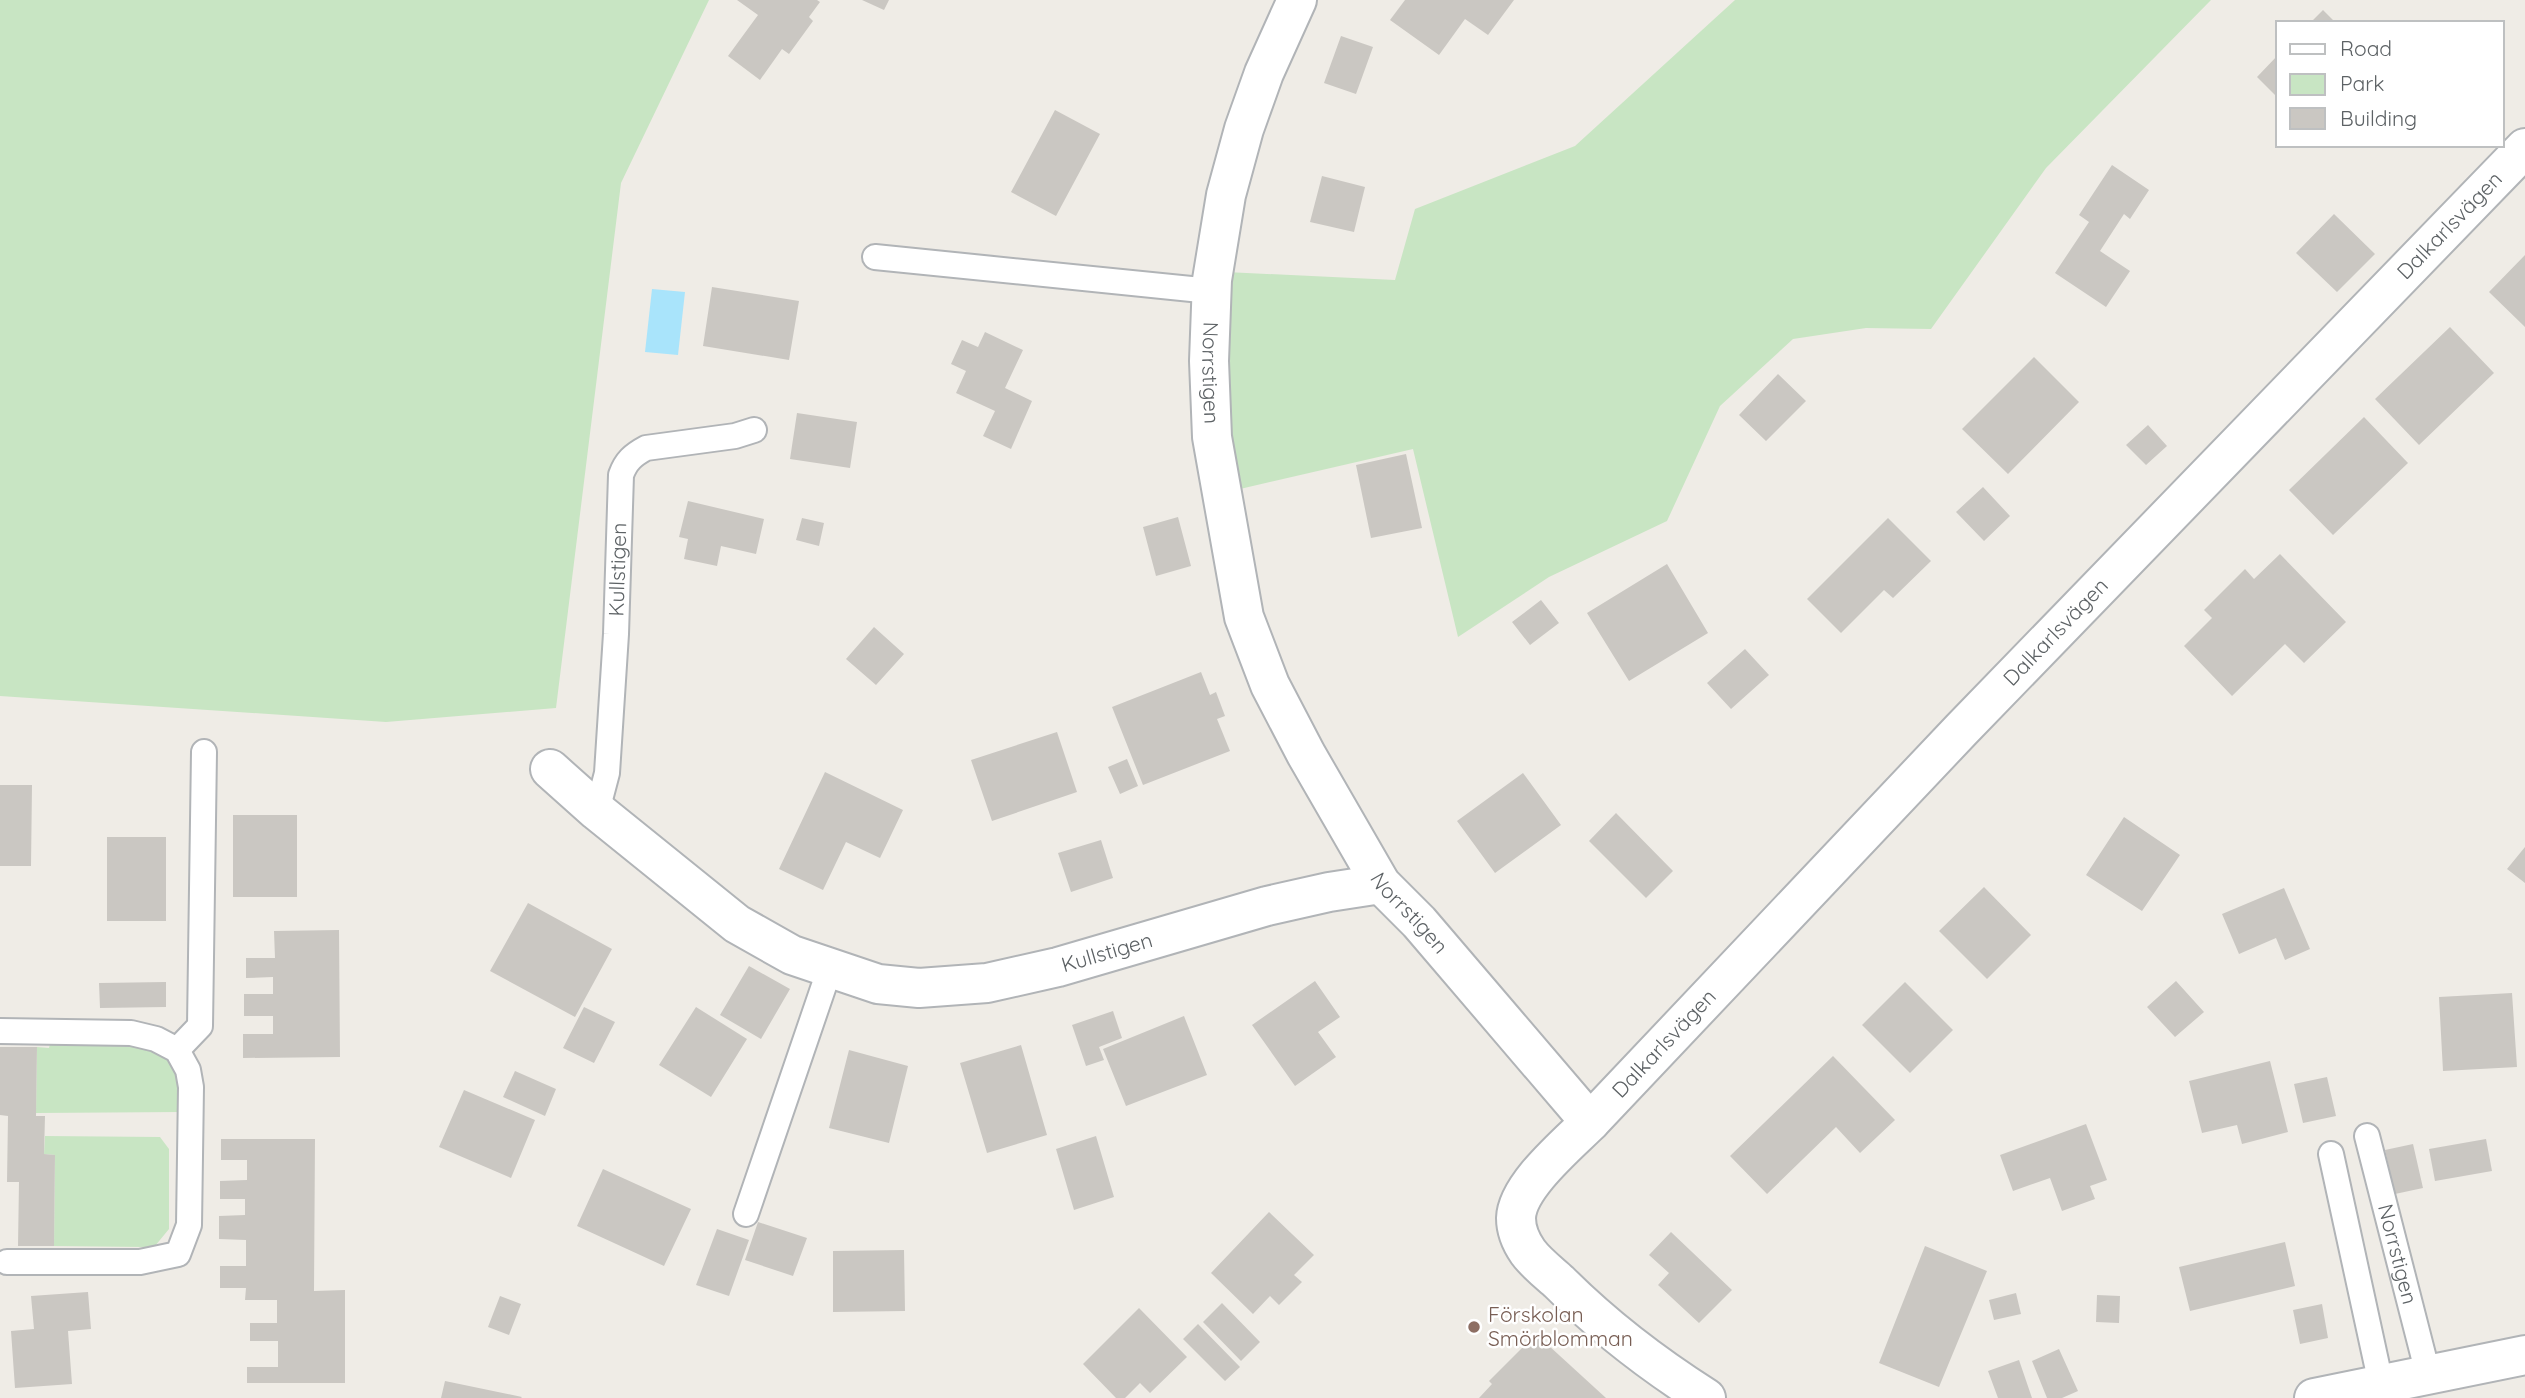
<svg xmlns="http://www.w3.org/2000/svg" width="2525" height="1398" viewBox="0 0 2525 1398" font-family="Quicksand,sans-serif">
<rect width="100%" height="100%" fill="#efece6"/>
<path fill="#c8e5c3" d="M0,0H709L621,183L556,708L386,722L0,696Z
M1735,0H2211L2046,168L1931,329L1866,328L1793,339L1720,406L1667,521L1549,577L1458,637L1413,449L1240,489L1223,402L1226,272L1395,280L1415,209L1575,146Z
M149,1043C177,1062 181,1079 181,1112L36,1113L37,1047L49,1048L50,1044Z
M45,1136L160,1137L169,1149V1229L155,1246L145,1247L54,1246L55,1155L44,1154Z"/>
<path fill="#a9e4fb" d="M652,289L685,292L678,355L645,352Z"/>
<path fill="#cac7c2" d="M737,0H817L820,2L809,17L813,21L789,54L782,49L760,80L728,56L758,15Z
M862,0H889L884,10Z
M1405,0H1514L1488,35L1465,19L1439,55L1390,20Z
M2323,10L2336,23H2310Z
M1341,36L1373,47L1356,94L1324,83Z
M2278,55V98L2257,77Z
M1055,110L1100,134L1056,216L1011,192Z
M2112,165L2149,190L2130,219L2124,214L2100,251L2130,271L2106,307L2055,273L2089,222L2079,215Z
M1322,176L1365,187L1354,232L1310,222Z
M2334,214L2375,254L2337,292L2296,253Z
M2525,255V327L2489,292Z
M712,287L799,301L789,360L703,346Z
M2450,327L2494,373L2419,445L2375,399Z
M985,332L1023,350L1005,388L1032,401L1011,449L983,436L995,411L956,393L966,371L951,364L962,340L978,347Z
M2034,357L2079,402L2008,474L1962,429Z
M1778,374L1806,401L1766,441L1739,415Z
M797,413L857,422L850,468L790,459Z
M2364,417L2408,463L2333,535L2289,490Z
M2148,425L2167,446L2146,465L2126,445Z
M1406,454L1422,528L1371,538L1356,465Z
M1983,487L2010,516L1984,541L1956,512Z
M688,501L764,519L756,554L721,546L717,566L684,559L688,539L679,537Z
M1178,517L1191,566L1156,576L1143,527Z
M802,518L824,523L819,546L796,540Z
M1888,518L1931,561L1893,598L1884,590L1841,633L1807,599Z
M2280,554L2346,622L2304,663L2285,644L2232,696L2184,646L2212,618L2204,610L2245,569L2254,579Z
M1667,564L1708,633L1629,681L1587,613Z
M1541,600L1559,623L1530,645L1512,622Z
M874,627L904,654L876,685L846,659Z
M1745,649L1769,675L1731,709L1707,683Z
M1201,672L1210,695L1216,692L1225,716L1217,719L1230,751L1143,785L1112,707Z
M1057,732L1077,792L992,821L971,760Z
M1127,759L1138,786L1120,794L1108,767Z
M825,772L903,810L880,858L846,842L823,890L779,869Z
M1523,773L1561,825L1495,873L1457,821Z
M0,785H32L31,866H0Z
M1616,813L1673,871L1646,898L1589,841Z
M233,815H297V897H233Z
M2124,817L2180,855L2142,911L2086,875Z
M107,837H166V921H107Z
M1101,840L1113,878L1071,892L1058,853Z
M2525,847V883L2507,869Z
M1984,887L2031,935L1987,979L1939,931Z
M2284,888L2310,949L2285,960L2276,938L2239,954L2222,914Z
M528,903L612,949L575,1017L490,971Z
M339,930L340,1057L243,1058V1034H273V1016H244V994H273V977L246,978V958H275L274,931Z
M749,966L790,989L761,1039L720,1015Z
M1315,981L1340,1017L1318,1032L1336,1057L1295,1086L1252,1025Z
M2176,981L2204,1012L2175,1037L2147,1007Z
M166,982V1007L100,1008L99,983Z
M1905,982L1953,1030L1910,1073L1862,1025Z
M2512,993L2517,1067L2443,1071L2439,997Z
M584,1007L615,1022L594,1063L563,1048Z
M696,1007L747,1039L711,1097L659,1065Z
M1113,1011L1122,1038L1099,1047L1104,1060L1086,1066L1072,1025Z
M1184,1016L1207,1075L1126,1106L1103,1049Z
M1021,1045L1047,1135L987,1153L960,1063Z
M0,1047H37L36,1116H45L44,1154L55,1155L54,1246H18L19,1182H7L8,1116L0,1115Z
M849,1050L908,1066L889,1143L829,1128Z
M1833,1056L1895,1120L1860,1153L1836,1127L1767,1194L1730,1156Z
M2270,1061L2288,1132L2242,1144L2237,1125L2202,1133L2189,1081Z
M515,1071L556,1089L545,1116L503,1097Z
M2327,1077L2336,1116L2303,1123L2294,1084Z
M464,1090L535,1120L511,1178L439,1147Z
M2086,1124L2107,1180L2090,1186L2095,1199L2062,1211L2050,1178L2013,1191L2000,1155Z
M1096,1136L1114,1197L1074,1210L1056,1149Z
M221,1139H315L314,1291L345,1290V1383H247V1367H278V1341H250V1323H277V1300H245L246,1288H220V1266H246V1240L219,1239V1216L245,1215V1199H220V1181L247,1180V1160H221Z
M2486,1139L2492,1171L2435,1181L2429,1149Z
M2413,1144L2423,1188L2395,1194L2385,1150Z
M603,1169L691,1209L664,1266L577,1226Z
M1269,1212L1314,1255L1294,1275L1302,1282L1279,1305L1270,1296L1253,1314L1211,1273Z
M758,1222L807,1238L793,1276L745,1260Z
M717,1229L749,1240L729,1296L696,1285Z
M1671,1232L1732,1290L1699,1323L1658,1285L1669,1273L1649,1255Z
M2285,1242L2295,1286L2190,1311L2179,1267Z
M1925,1246L1987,1271L1939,1387L1879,1363Z
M904,1250L905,1311L833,1312V1251Z
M88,1292L91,1329L68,1331L72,1384L15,1388L11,1331L34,1329L31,1296Z
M2016,1293L2021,1314L1994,1320L1989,1300Z
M2097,1295L2120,1296L2119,1323L2096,1322Z
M500,1296L521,1304L509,1335L488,1327Z
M1222,1303L1260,1342L1241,1361L1203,1322Z
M2322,1304L2328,1338L2300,1344L2293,1310Z
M1139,1308L1187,1357L1150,1393L1140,1383L1125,1398H1116L1083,1364Z
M1198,1324L1240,1367L1225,1381L1183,1339Z
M1536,1334L1606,1398H1479L1492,1384L1489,1381Z
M2059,1349L2078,1391L2062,1398H2047L2032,1361Z
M2019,1360L2032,1398H1998L1988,1371Z
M445,1381L522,1397L521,1398H441Z"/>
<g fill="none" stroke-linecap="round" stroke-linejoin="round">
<defs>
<g id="lane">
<path d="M875,257L1211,291"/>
<path id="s1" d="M597,811L607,773L616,634L621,475C626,461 633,455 646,448L735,436L754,430"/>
<path d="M0,1031L131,1033L156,1039L177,1050L188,1070L191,1087L189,1225L178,1254L140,1262H7"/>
<path d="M177,1050L200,1026L204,752"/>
<path id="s2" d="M2367,1136L2428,1374"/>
<path d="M2331,1154L2381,1384"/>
<path d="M746,1214L830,968"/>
</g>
<g id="street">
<path id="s3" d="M1297,0L1264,73L1244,129L1226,195L1212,280L1209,361L1212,437L1244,617L1270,685L1306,754L1381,884L1419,922L1590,1122C1568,1144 1517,1186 1516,1218C1516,1230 1521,1242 1528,1252C1536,1263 1549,1273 1559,1282C1603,1326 1654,1365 1706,1398"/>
<path id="s4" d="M550,769L597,811L737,924L792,955L878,984L919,988L987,983L1058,967L1267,906L1329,892L1381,884"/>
<path id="s5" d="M1590,1122L1961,730L2525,148"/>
<path d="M2314,1398L2525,1355"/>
</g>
</defs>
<use href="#lane" stroke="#b1b4b7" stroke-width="28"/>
<use href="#street" stroke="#b1b4b7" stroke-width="42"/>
<use href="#lane" stroke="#fff" stroke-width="24"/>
<use href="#street" stroke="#fff" stroke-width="38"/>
</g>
<circle fill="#8d6e63" stroke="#fff" stroke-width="2.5" cx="1474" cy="1327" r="7"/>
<g text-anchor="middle" stroke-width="5" stroke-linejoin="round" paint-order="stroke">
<g font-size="21" fill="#5d6265" stroke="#fff">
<text dy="7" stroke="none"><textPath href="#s5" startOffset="1242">Dalkarlsvägen</textPath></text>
<text dy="7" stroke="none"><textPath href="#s3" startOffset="387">Norrstigen</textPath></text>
<text dy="7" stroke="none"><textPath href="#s1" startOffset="243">Kullstigen</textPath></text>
<text dy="7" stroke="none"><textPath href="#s5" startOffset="676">Dalkarlsvägen</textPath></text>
<text dy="7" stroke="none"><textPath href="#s3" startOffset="975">Norrstigen</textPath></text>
<text dy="7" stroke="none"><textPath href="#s4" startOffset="630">Kullstigen</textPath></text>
<text dy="7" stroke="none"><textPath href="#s5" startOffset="108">Dalkarlsvägen</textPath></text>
<text dy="7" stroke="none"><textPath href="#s2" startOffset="122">Norrstigen</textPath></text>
</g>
<g font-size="21" fill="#785e54" stroke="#fff" text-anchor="start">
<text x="1488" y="1322">Förskolan<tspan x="1488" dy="24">Smörblomman</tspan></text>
</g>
</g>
<rect x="2276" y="21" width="228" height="126" fill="#ffffff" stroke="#bec0c1" stroke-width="2"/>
<rect x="2290" y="44" width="35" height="10" fill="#ffffff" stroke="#bec0c1" stroke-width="2"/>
<text x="2340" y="56" font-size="21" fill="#5d6265">Road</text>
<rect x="2290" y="74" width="35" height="21" fill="#c8e5c3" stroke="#bec0c1" stroke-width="2"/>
<text x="2340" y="91" font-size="21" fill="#5d6265">Park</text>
<rect x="2290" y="108" width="35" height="21" fill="#cac7c2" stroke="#bec0c1" stroke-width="2"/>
<text x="2340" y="126" font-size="21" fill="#5d6265">Building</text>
</svg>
